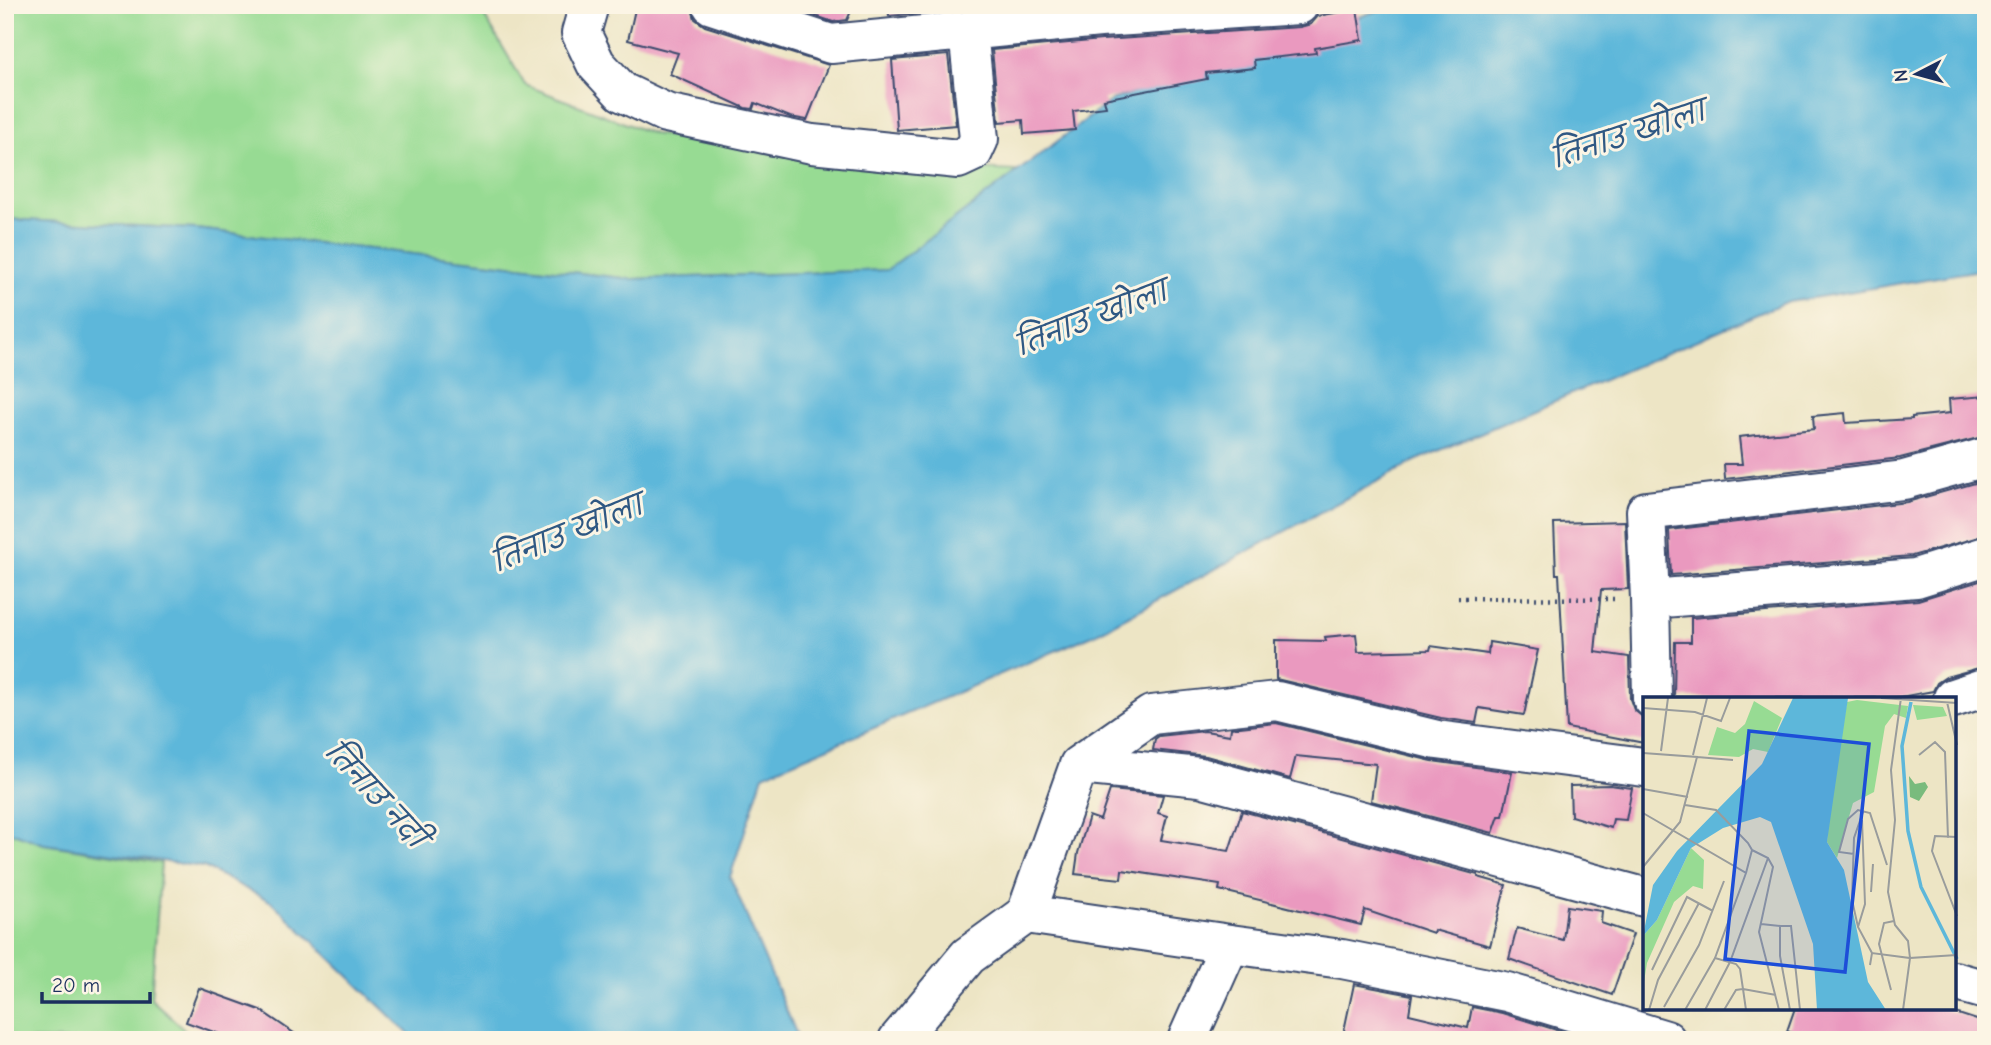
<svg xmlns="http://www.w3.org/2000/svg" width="1991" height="1045" viewBox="0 0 1991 1045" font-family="'Comic Neue','Playpen Sans Deva',sans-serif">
<rect width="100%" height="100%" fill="#fcf5e5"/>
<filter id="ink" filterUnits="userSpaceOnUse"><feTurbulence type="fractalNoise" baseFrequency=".0143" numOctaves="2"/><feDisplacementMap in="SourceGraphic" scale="14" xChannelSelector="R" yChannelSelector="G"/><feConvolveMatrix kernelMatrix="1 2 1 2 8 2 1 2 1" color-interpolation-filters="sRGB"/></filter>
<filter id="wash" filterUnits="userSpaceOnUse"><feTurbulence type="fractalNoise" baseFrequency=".00686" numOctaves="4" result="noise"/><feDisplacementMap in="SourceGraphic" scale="28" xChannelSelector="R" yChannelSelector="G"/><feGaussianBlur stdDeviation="1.57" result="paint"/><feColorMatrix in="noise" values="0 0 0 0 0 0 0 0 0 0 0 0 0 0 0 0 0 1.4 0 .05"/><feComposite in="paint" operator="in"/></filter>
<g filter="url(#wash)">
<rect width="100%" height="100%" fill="#ede5c5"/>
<path fill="#97db93" stroke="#598578" stroke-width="2" d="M5,5H478L525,85L653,134L935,167L1018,171L888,270L632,279L196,229L5,219Z
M5,830L44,844L161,863L151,999L196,1040H5Z"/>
<path fill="#5db7da" stroke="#3c739c" stroke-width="2" d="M1394,5H1986V269L1783,303L1415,461L1095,634L763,775L730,877L799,1040H415L272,902L204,867L44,844L5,830V219L196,229L632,279L887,270L1112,100Z"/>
<g id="blocks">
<path fill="#ea99bf" d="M636,5H691L695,19L705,26L829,65L807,120L790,117L755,103L753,109L745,108L670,74L678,53L628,40Z
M810,5H854L847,20L833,22L813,15Z
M888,5H1005L889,16Z
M1357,9L1362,40L1315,48L1316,53L1254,60L1255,68L1206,73L1207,79L1104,99L1106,107L1073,111L1075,130L1024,134L1023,120L999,122L992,50L1102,40L1300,27L1311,24L1318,16Z
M948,55L956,125L897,130L892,60Z
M1986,396V436L1900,458L1725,479L1724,464H1742L1739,437L1814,429L1813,416L1845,413L1846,423L1912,419V417L1950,413L1949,399Z
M1986,480V535L1912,556L1671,575L1669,530L1907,502Z
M1625,521L1628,589L1601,590L1595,652L1629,657L1630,699L1634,710L1644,718V743L1567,728L1559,574H1556L1554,523Z
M1986,579V666L1946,677L1937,683L1933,691L1895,698H1674L1675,642H1691V618L1918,600Z
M1356,634L1358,652L1430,650L1431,646L1488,654L1489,642L1538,650L1524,715L1479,708L1476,723L1441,718L1276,679V640L1326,641L1325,637Z
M1276,723L1432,761L1512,772L1503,816H1499L1493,833L1371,801L1376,764L1296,756L1290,779L1206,756L1153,750L1155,739L1159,736L1205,731L1230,735L1231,728Z
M1610,785L1632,788L1626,820L1613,819L1611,828L1571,816L1570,786Z
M1110,790L1163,795L1158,813L1167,816L1161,840L1229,851L1242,811L1478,875V877L1506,885L1490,946L1434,930L1433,933L1365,910L1361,925L1219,890L1220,885L1122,870L1121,879L1075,874L1078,853L1089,816L1100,820Z
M1567,906L1602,911L1601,923L1633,934L1612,995L1509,959L1517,928L1563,940Z
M1354,984L1412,995L1409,1014L1468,1028L1472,1007L1502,1013L1589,1040H1342Z
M199,988L260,1010L304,1040H236L186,1022Z
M1795,1008H1940L1986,1023V1040H1809L1787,1031Z"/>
</g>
</g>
<g filter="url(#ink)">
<use href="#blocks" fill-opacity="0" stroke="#3a4a6d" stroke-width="2"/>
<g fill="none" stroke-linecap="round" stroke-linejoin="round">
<defs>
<path id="street" d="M589,5L581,33L596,64L622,92L666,113L812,144L958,159L973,152L979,139L968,31
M712,5L831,44L1100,18L1299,5
M1650,599L1646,511L1904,480L1986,457
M1652,698L1650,599L1916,578L1986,556
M1953,698L1986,687
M1079,765L1200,777L1644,897
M1026,914L1079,765L1151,715L1277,701L1437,740L1644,767
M1954,981L1986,990
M898,1040L968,956L1026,914L1230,944"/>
<path id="secondary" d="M1187,1040L1230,944L1342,959L1507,992L1666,1040"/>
</defs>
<use href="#street" stroke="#3a4a6d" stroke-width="42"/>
<use href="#secondary" stroke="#3a4a6d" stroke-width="42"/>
<path stroke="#3a4a6d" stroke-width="4.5" stroke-dasharray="2 5" stroke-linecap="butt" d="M1458,598L1614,599"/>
<use href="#street" stroke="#fff" stroke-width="38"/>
<use href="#secondary" stroke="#fff" stroke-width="38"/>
</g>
</g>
<g text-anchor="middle" stroke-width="6" stroke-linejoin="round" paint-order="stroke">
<g font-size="28" font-style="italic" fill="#2f5883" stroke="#fcf5e5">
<text transform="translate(1628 134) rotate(-18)" y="10">तिनाउ खोला</text>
<text transform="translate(1091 318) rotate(-21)" y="10">तिनाउ खोला</text>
<text transform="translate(567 533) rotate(-22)" y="10">तिनाउ खोला</text>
<text transform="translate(376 794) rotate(47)" y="10">तिनाउ नदी</text>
</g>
</g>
<g transform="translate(1643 697)">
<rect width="313" height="313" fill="#ede5c5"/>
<path d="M214,3L265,9L263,21L251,17L242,29L231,95L210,106L194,161L184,145L186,116L204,5ZM111,4L139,21L125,55L110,52L96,60L65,58L74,30L92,36L102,27ZM270,8L300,10L304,19L274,23ZM48,151L61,163L60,192L50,189L31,205L4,266L0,291V239L14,223Z" fill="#97db93"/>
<path d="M266,79L272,87L282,85L285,90L276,104L267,100Z" fill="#79bb7d"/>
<path d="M150,1H205L184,145L201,173L225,285L243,313H174L170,247L128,125L117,120L80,131L48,151L14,223L0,239L10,188L34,154L119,67Z" fill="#5db7da"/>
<path fill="none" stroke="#5db7da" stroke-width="3.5" d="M268,5L259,49L265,134L278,190L314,262"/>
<path fill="none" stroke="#999c9c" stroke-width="2" d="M238,1L314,6M304,5L314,48M0,11L52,15L78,24L87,1M18,54L25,1M0,56L54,60L37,125L0,170M50,58L64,1M276,58L292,45L302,55L305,141M54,60L90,63M0,92L45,100M42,108L73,113L105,146L109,153L103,176M220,115L211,141L209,203L215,230L229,256M0,116L103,176L72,261L42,313M314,140L292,139L289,154L314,219M109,153L125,161L130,170L116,235L136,313M211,157L196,155L205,122L215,113L227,116L244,168M228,195L230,167M118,227L137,229V259L147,313M137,229H148L157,313M215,230L222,207L219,123M72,261L93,267L97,272L100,292L93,293L81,313M227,268L229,256L267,261L265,244L252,228L245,195L252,123L248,73L258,1M9,273L44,200L70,214M100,292L133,298M100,292L103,313M248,293L236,247L241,226L251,224M21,310L56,248L81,184M6,313L15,283L56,206M62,313L87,265L125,161M260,313L267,261L314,258"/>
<path fill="#1d4ed8" fill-opacity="0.15" stroke="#1d4ed8" stroke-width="3.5" d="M106,34L226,47L202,275L82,262Z"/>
<rect width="313" height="313" fill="none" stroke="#1b2f5e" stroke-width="3.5"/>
</g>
<rect width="1991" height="1045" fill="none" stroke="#fcf5e5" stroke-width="28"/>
<g transform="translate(1917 74) rotate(264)" stroke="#fcf5e5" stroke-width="5" paint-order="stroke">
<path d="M0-5L12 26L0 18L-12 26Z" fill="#1b2f5e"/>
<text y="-10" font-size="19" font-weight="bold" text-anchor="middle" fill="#1b2f5e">N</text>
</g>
<path d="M42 992v10h108v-10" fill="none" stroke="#1b2f5e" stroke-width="3.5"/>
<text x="52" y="992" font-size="21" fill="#1b2f5e" stroke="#fcf5e5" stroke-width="5" paint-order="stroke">20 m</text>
</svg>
